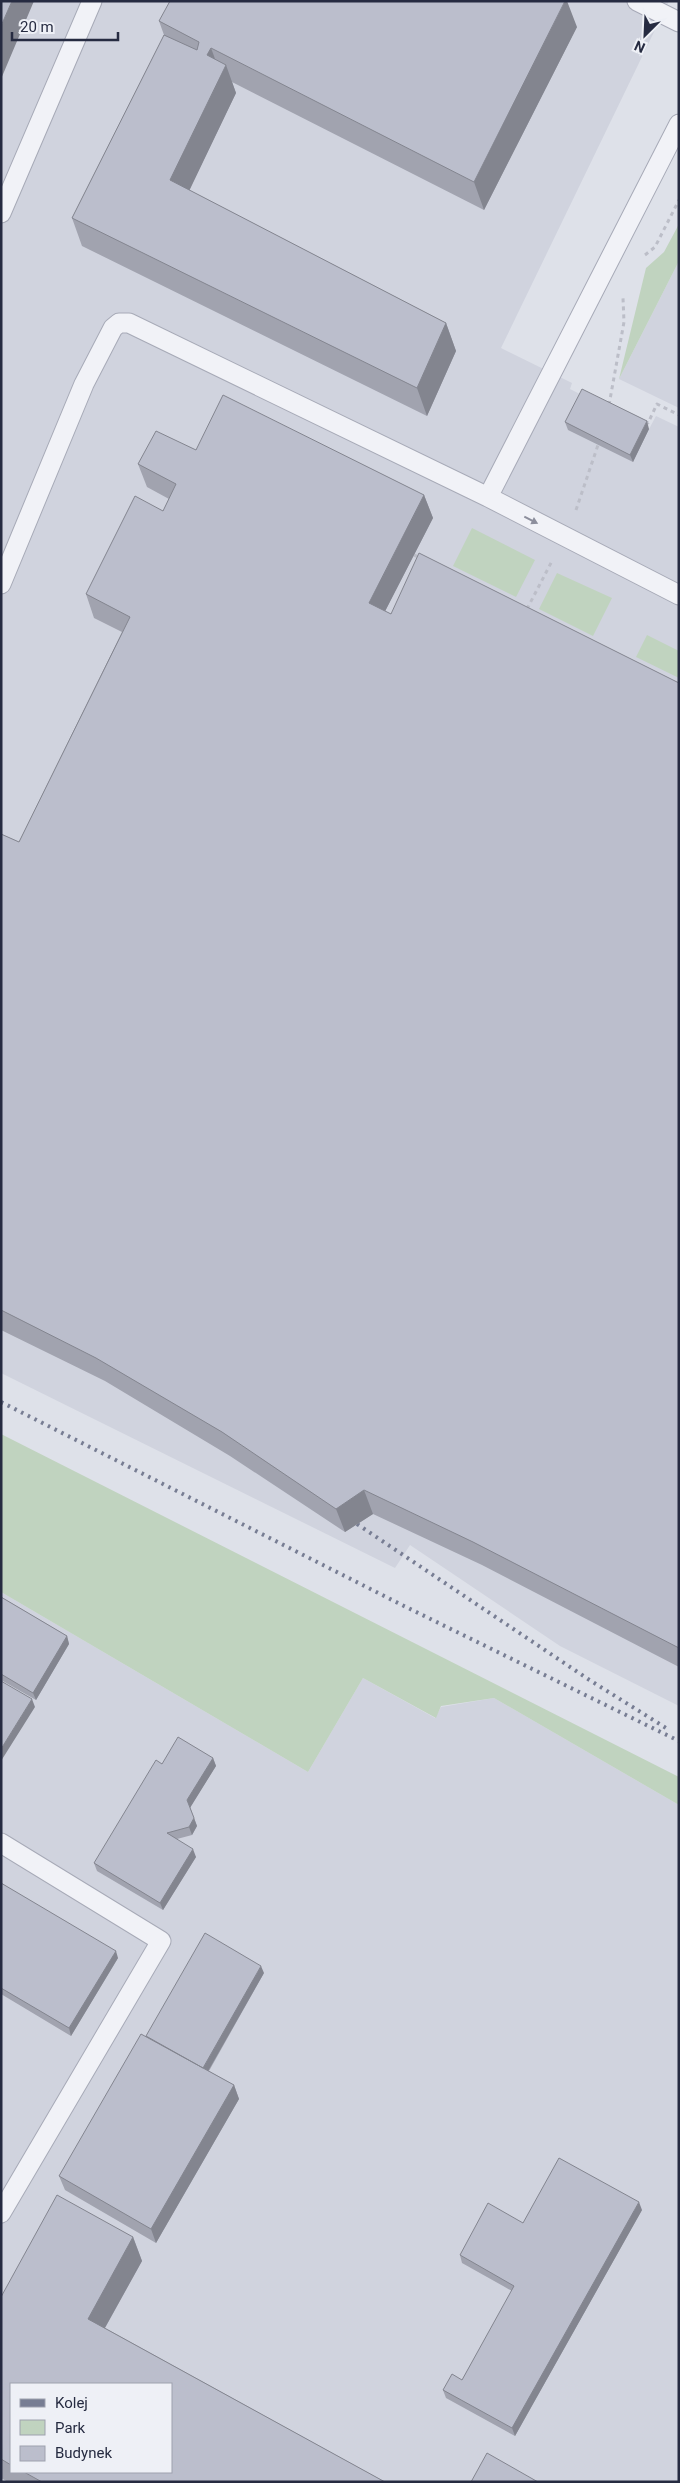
<svg xmlns="http://www.w3.org/2000/svg" width="680" height="2483" viewBox="0 0 680 2483" font-family="Roboto,sans-serif">
<rect width="100%" height="100%" fill="#dee1e9"/>
<path fill="#d0d3de" fill-rule="evenodd" d="M1,1H669L501,348L572,383L570,389L649,429L656,416L679,427V1706L560,1646L410,1545L395,1568L1,1373Z
M679,261V408L619,379Z
M1,1592L308,1772L363,1678L435,1718L441,1707L494,1698L679,1805V2482H1ZM11,2384H171V2472H11Z"/>
<path fill="#c0d3bf" d="M679,224V261L619,379L646,268L664,252Z
M472,528L535,560L516,597L453,566Z
M557,573L612,598L593,636L539,609Z
M647,635L679,651V678L636,657Z
M1,1434L679,1777V1805L494,1698L441,1706L436,1718L363,1678L308,1772L1,1592Z"/>
<g fill="none" stroke-linecap="round" stroke-linejoin="round">
<defs>
<path id="service" d="M637,1L679,22
M1,213L92,1
M488,497L679,124
M1,584L84,384L113,328L119,323H129L488,497L679,595
M1,1843L161,1941L1,2213"/>
</defs>
<use href="#service" stroke="#a7aab7" stroke-width="21"/>
<path stroke="#bcbec8" stroke-width="3" stroke-dasharray="4 4" stroke-linecap="butt" d="M645,255L655,247L679,200
M609,405L624,322L623,298
M645,421L648,423L657,404L679,415
M576,510L598,445
M414,555L421,558
M527,609L552,561"/>
<use href="#service" stroke="#f1f2f7" stroke-width="19"/>
<path stroke="#777d93" stroke-width="4" stroke-dasharray="2.5 5" stroke-linecap="butt" d="M1,1402L404,1606L679,1741
M357,1524L588,1679L666,1728"/>
</g>
<path fill="#a1a3af" fill-rule="evenodd" d="M159,21L577,27L484,210L232,82L236,93L189,190L446,323L456,351L427,416L82,246L72,218L164,35Z
M565,422L649,429L633,462L568,430Z
M196,450L424,495L433,518L385,611L391,614L679,683V1667L482,1565L373,1514L345,1532L230,1456L105,1381L1,1330V834L19,842L122,632L94,618L86,594L163,511L169,499L147,487L138,464Z
M1,1597L67,1636L69,1644L36,1700L1,1680Z
M213,1758L216,1766L190,1807L197,1826L192,1835L177,1839L196,1857L163,1910L97,1871L94,1863L162,1764Z
M1,1883L118,1958L71,2036L1,1994Z
M264,1973L209,2071L234,2085L239,2099L156,2243L65,2190L59,2176L146,2036Z
M642,2210L515,2436L446,2398L443,2390L462,2380L512,2291L462,2263L460,2255L523,2223Z
M133,2237L142,2261L105,2328L385,2482H8L1,2478V2297ZM11,2384L171,2472H11Z"/>
<path fill="#83858f" d="M12,1H34L1,79V26Z
M565,1H567L577,27L484,210L474,182Z
M211,48L221,75L226,65L236,93L181,208L170,180L207,55Z
M446,323L456,351L427,416L417,388Z
M647,421L649,429L633,462L630,455Z
M424,495L433,518L377,627L369,603Z
M364,1490L373,1514L345,1532L336,1509Z
M67,1636L69,1644L36,1700L33,1693Z
M32,1699L35,1707L1,1761V1749Z
M213,1758L216,1766L190,1808L187,1800Z
M194,1818L197,1826L192,1835L189,1827Z
M193,1849L196,1857L163,1910L160,1903Z
M116,1951L118,1958L71,2036L69,2028Z
M261,1966L264,1973L203,2080L201,2072Z
M234,2085L239,2099L156,2243L151,2229Z
M639,2202L642,2210L515,2436L512,2428Z
M133,2237L142,2261L97,2342L88,2319Z"/>
<path fill="#bbbecc" stroke="#83858f" d="M1,1H12L1,26Z
M170,1H565L474,182L211,48L207,55L226,65L170,180L446,323L417,388L72,218L164,35L197,50L199,42L159,21Z
M582,389L647,421L630,455L565,422Z
M223,395L424,495L369,603L391,614L419,553L679,683V1648L473,1542L364,1490L336,1509L222,1432L96,1358L1,1310V834L19,842L130,617L86,594L135,496L163,511L176,484L138,464L156,431L196,450Z
M1,1597L67,1636L33,1693L1,1674Z
M1,1681L32,1699L1,1749Z
M178,1737L213,1758L187,1800L194,1818L189,1827L167,1833L193,1849L160,1903L94,1863L156,1760L162,1764Z
M1,1883L116,1951L69,2028L1,1988Z
M205,1933L261,1966L203,2068L146,2036Z
M141,2034L234,2085L151,2229L59,2176Z
M559,2158L639,2202L512,2428L443,2390L452,2374L462,2380L514,2286L460,2255L488,2203L523,2223Z
M57,2195L133,2237L88,2319L385,2482H42L24,2472H171V2384H11V2465L1,2459V2297Z
M487,2453L538,2482H471Z"/>
<defs><path id="oneway-solid" d="M-6-.8H1V-3.2L6.5 0L1 3.2V.8H-6Z" transform="scale(1.25)"/></defs>
<use fill="#8c8e9c" href="#oneway-solid" transform="translate(531 520) rotate(27)"/>
<rect width="680" height="2483" fill="none" stroke="#262b41" stroke-width="5"/>
<rect x="10" y="2383" width="162" height="90" fill="#eef0f6" stroke="#9ea1ae"/>
<rect x="20" y="2399" width="25" height="8" fill="#777d93" stroke="#9ea1ae"/>
<text x="55" y="2408" font-size="15" fill="#262b41">Kolej</text>
<rect x="20" y="2420" width="25" height="15" fill="#c0d3bf" stroke="#9ea1ae"/>
<text x="55" y="2433" font-size="15" fill="#262b41">Park</text>
<rect x="20" y="2446" width="25" height="15" fill="#bbbecc" stroke="#9ea1ae"/>
<text x="55" y="2458" font-size="15" fill="#262b41">Budynek</text>
<g transform="translate(645 35) rotate(204)" stroke="#eef0f6" stroke-width="4" paint-order="stroke">
<path d="M0-4L9 19L0 12L-9 19Z" fill="#262b41"/>
<text y="-8" font-size="14" font-weight="bold" text-anchor="middle" fill="#262b41">N</text>
</g>
<path d="M12 32v8h106v-8" fill="none" stroke="#262b41" stroke-width="2.5"/>
<text x="20" y="32" font-size="15" fill="#262b41" stroke="#eef0f6" stroke-width="4" paint-order="stroke">20 m</text>
</svg>
